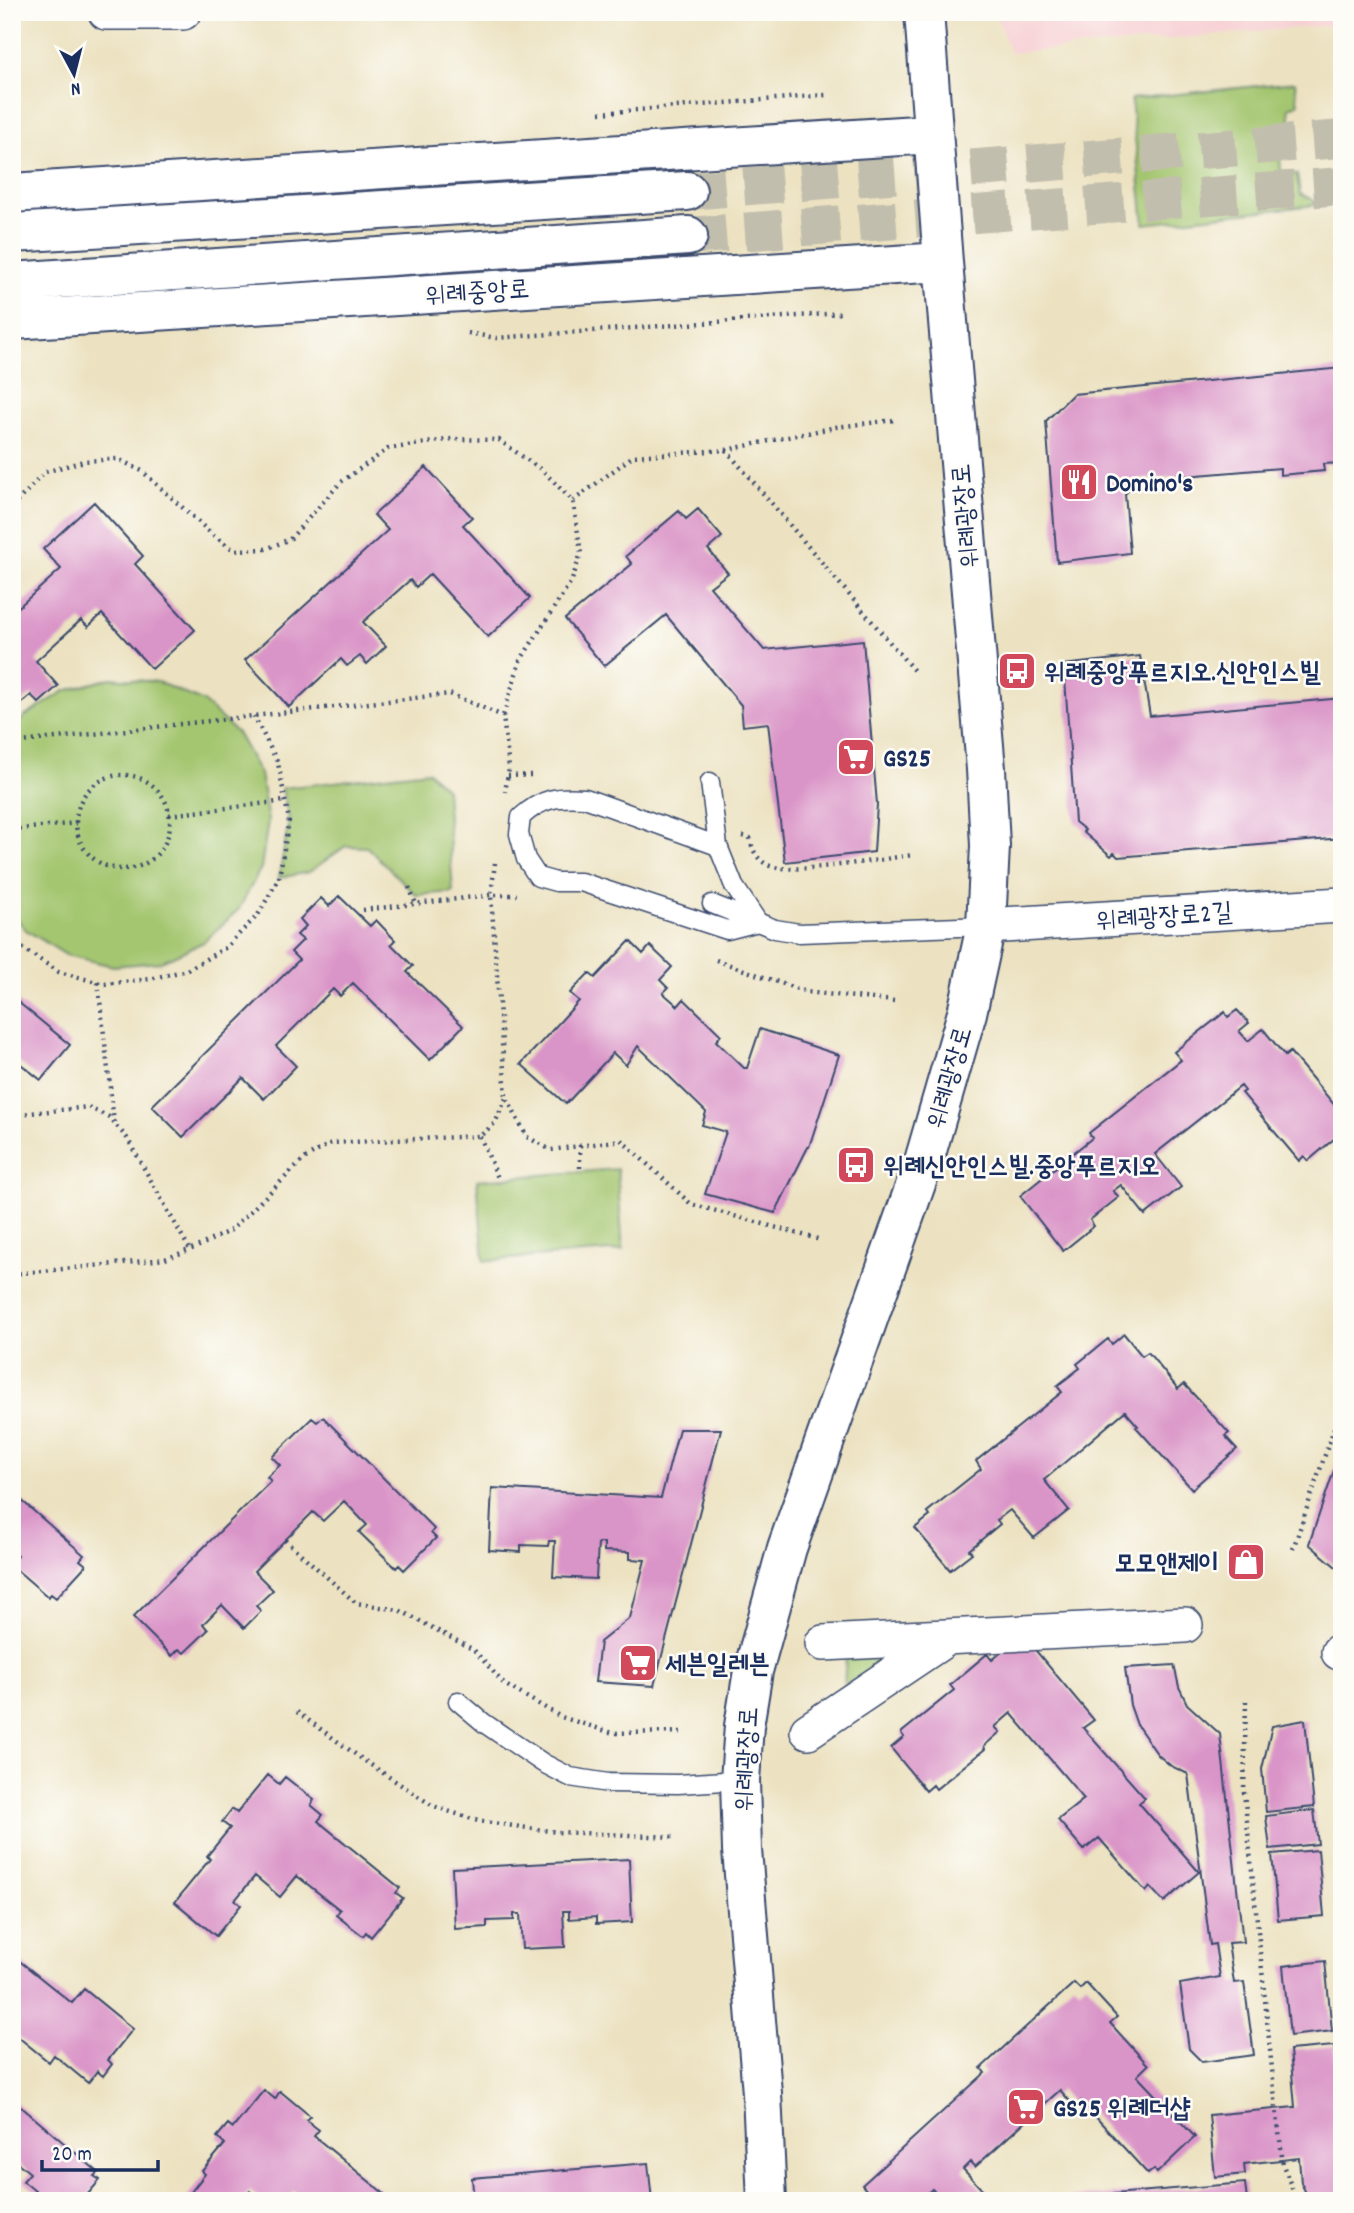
<svg xmlns="http://www.w3.org/2000/svg" width="1354" height="2213" viewBox="0 0 1354 2213" font-family="Dekko,'Poor Story',sans-serif">
<rect width="100%" height="100%" fill="#fdfcf7"/>
<filter id="ink" filterUnits="userSpaceOnUse"><feTurbulence type="fractalNoise" baseFrequency=".0143" numOctaves="2"/><feDisplacementMap in="SourceGraphic" scale="14" xChannelSelector="R" yChannelSelector="G"/><feConvolveMatrix kernelMatrix="1 2 1 2 8 2 1 2 1" color-interpolation-filters="sRGB"/></filter>
<filter id="wash" filterUnits="userSpaceOnUse"><feTurbulence type="fractalNoise" baseFrequency=".00686" numOctaves="4" result="noise"/><feDisplacementMap in="SourceGraphic" scale="28" xChannelSelector="R" yChannelSelector="G"/><feGaussianBlur stdDeviation="1.57" result="paint"/><feColorMatrix in="noise" values="0 0 0 0 0 0 0 0 0 0 0 0 0 0 0 0 0 1.4 0 .05"/><feComposite in="paint" operator="in"/></filter>
<g filter="url(#wash)">
<rect width="100%" height="100%" fill="#ece2c1"/>
<path fill="#f7cfd4" d="M995,12H1342V24L1010,53Z"/>
<path fill="#a4c670" stroke="#607a67" stroke-width="2" d="M1295,82L1298,104L1289,108L1291,125L1278,132L1281,171L1297,174L1300,194L1315,201V205L1144,224L1131,99Z
M111,678L158,682L202,701L237,733L260,774L268,821L261,868L239,909L204,942L160,962L113,966L66,955L26,930L12,913V732L24,717L65,691Z
M428,771L446,789L453,892L416,895L367,847L346,846L309,872L279,878L289,820L282,788Z
M617,1169L623,1250L484,1261L477,1180Z
M905,1649L844,1687L846,1654Z"/>
<g id="blocks">
<path fill="#da95c8" d="M1342,368V463L1323,464L1324,471L1280,475V468L1138,480L1125,494L1130,553L1057,562L1046,421L1073,394Z
M426,467L472,517L463,525L530,598L488,637L430,574L416,587L410,580L363,622L386,646L367,664L360,656L347,666L341,659L289,707L245,660L388,530L374,515Z
M94,502L143,556L135,564L195,630L152,669L102,614L88,627L81,620L36,661L58,686L39,703L31,695L19,705L12,698V613L61,569L43,549Z
M698,509L722,537L708,549L728,573L710,587L764,650L863,640L877,804L874,852L785,862L768,723L743,726L741,705L666,615L604,666L565,619L632,564L626,556L679,511L686,519Z
M1140,656L1150,716L1342,698V838L1118,857L1114,853L1111,856L1083,832L1085,830L1075,822L1064,665Z
M339,896L370,926L376,920L395,940L391,944L413,966L407,972L463,1026L430,1060L353,983L340,996L333,989L276,1046L296,1066L264,1099L243,1078L183,1137L152,1106L299,960L291,952L303,940L297,935L306,926L300,919L321,898L329,906Z
M630,941L643,954L650,946L672,967L660,980L668,988L663,993L678,1006L684,999L721,1035L716,1041L744,1068H747L760,1029L839,1055L809,1147H808L775,1213L705,1194L726,1132L702,1125L706,1112L638,1046L626,1065L613,1053L566,1104L521,1064L579,1001L570,993L589,973L595,978Z
M12,997L70,1045L41,1080L12,1057Z
M1237,1010L1249,1023L1239,1031L1248,1041L1263,1029L1285,1056L1290,1052L1342,1114V1132L1308,1161L1304,1156L1299,1161L1242,1093L1245,1091L1241,1086L1155,1154L1181,1187L1145,1215L1121,1185L1113,1191L1119,1197L1090,1220L1094,1226L1063,1251L1020,1196L1092,1138L1089,1133L1181,1060L1174,1052L1225,1012L1228,1017Z
M1124,1334L1142,1356L1148,1352L1178,1389L1184,1384L1229,1433L1225,1436L1237,1449L1192,1489L1136,1427L1138,1426L1125,1411L1044,1480L1069,1510L1034,1538L1010,1510L997,1520L1000,1524L969,1550L972,1553L950,1570L915,1528L930,1516L927,1512L981,1469L976,1461L1062,1392L1057,1386L1080,1368L1077,1364L1108,1339L1112,1344Z
M323,1417L434,1529L431,1533L436,1538L404,1570L399,1565L396,1568L359,1532L367,1525L344,1501L323,1521L313,1512L254,1571L273,1590L256,1606L261,1611L244,1628L222,1605L203,1624L208,1630L184,1653L179,1649L172,1656L133,1617L271,1481L267,1477L280,1465L272,1457L312,1418L317,1422Z
M679,1429H721L654,1686L595,1682L600,1642L630,1618L645,1560L630,1559V1552L604,1551V1543H598L596,1579L553,1577L555,1541H549L548,1546L521,1545V1552L489,1550L492,1488L661,1498Z
M1342,1447V1572L1309,1544Z
M12,1492L84,1555L80,1560L86,1565L56,1598L51,1594L48,1597L12,1566V1561L17,1556L12,1551Z
M1018,1639L1032,1646L1094,1720L1083,1728L1145,1798L1139,1803L1199,1872L1164,1902L1150,1887L1146,1892L1099,1838L1084,1850L1058,1820L1084,1799L1011,1713L995,1727L1000,1732L984,1746L985,1749L936,1789L933,1785L926,1791L891,1748L904,1737L901,1733L954,1690L950,1685L987,1654L992,1660Z
M1174,1665L1179,1687L1187,1704L1220,1734L1243,1942L1228,1943L1234,1983L1244,1982L1254,2055L1202,2062L1189,2049L1180,1984L1220,1977L1215,1944L1210,1945L1188,1774L1171,1766L1158,1755L1137,1725L1130,1705L1125,1668Z
M1305,1720L1314,1807L1266,1812L1262,1769L1272,1726Z
M268,1775L279,1784L285,1777L314,1800L311,1805L323,1815L318,1821L400,1888L396,1893L403,1898L371,1937L366,1932L363,1936L336,1915L340,1910L297,1876L280,1897L255,1876L235,1900L241,1905L216,1936L175,1902L210,1859L207,1856L230,1828L222,1822L232,1809L237,1813Z
M1314,1810L1318,1844L1270,1849L1266,1816Z
M1318,1850L1324,1916L1278,1920L1272,1854Z
M629,1859L632,1922L596,1924V1917L569,1919V1911H563L565,1947L522,1949L520,1914H514V1920L487,1921V1927L455,1929L452,1868Z
M12,1955L72,2003L84,1989L133,2029L108,2060L112,2064L103,2076L97,2071L88,2083L54,2055L49,2062L12,2032Z
M1325,1961L1332,2031L1290,2036L1283,1966Z
M1074,1983L1080,1989L1086,1983L1117,2017L1110,2023L1148,2065L1137,2076L1195,2137L1157,2173L1154,2169L1148,2174L1081,2101L1075,2107L1060,2090L975,2167L970,2162L963,2169L986,2194L978,2201H943L932,2189L920,2201H868L872,2197L862,2185L985,2073L981,2068Z
M1334,2046L1342,2114V2201H1310L1301,2183L1299,2158L1244,2164L1245,2174L1215,2177L1209,2115L1295,2107L1290,2050Z
M264,2090L275,2099L280,2091L310,2116L306,2120L319,2130L314,2136L393,2201H305L293,2191L285,2201H262L250,2191L242,2201H184L205,2174L202,2171L225,2144L217,2137L228,2124L233,2128Z
M12,2099L98,2172L94,2176L100,2180L82,2201H47L23,2181L30,2173L12,2158Z
M648,2163L652,2201H474L472,2178Z
M1245,2183L1247,2201H1054V2199Z"/>
</g>
</g>
<g filter="url(#ink)">
<use href="#blocks" fill-opacity="0" stroke="#3a4a6d" stroke-width="2"/>
<g fill="none" stroke-linecap="round" stroke-linejoin="round">
<path stroke="#c2bead" stroke-width="38" stroke-dasharray="38 19" stroke-linecap="butt" d="M687,191L1342,139
M688,236L1342,186"/>
<defs>
<path id="lane" d="M710,782L718,846L734,886L758,922L727,930L581,882H556L538,877L526,859L519,834L521,817C542,798 557,796 585,798L718,846
M712,904L775,929L799,933L986,926
M458,1701L484,1723L543,1763L570,1777L608,1783L678,1784L740,1780"/>
<path id="street" d="M106,12H183
M986,926L1342,905
M823,1643L1185,1625
M1339,1652H1342
M808,1731L948,1637"/>
<path id="secondary" d="M12,193L932,134
M12,233L687,191
M12,282L688,236
M12,320L943,262
M767,2201L762,2093L742,1850L740,1780L744,1726L753,1671L787,1548L924,1161L967,1013L986,926L990,846L986,769L943,262L924,12"/>
</defs>
<use href="#lane" stroke="#3a4a6d" stroke-width="21"/>
<use href="#street" stroke="#3a4a6d" stroke-width="38"/>
<use href="#secondary" stroke="#3a4a6d" stroke-width="42"/>
<path stroke="#3a4a6d" stroke-width="4.5" stroke-dasharray="2 5" stroke-linecap="butt" d="M600,113L826,95
M468,333L496,338L840,313
M726,450L915,672
M573,501L633,456L726,450L836,427L895,420
M12,507L45,472L84,461L118,459L142,471L213,535L234,550L266,549L290,539L341,482L388,449L452,439L499,440L543,471L573,501L581,553L572,580L520,661L503,716
M12,743L450,694L503,716L509,768L505,792
M76 822a47 47 0 1 1 94 0a47 47 0 1 1-94 0Z
M508,776L531,775
M169,815L285,801
M12,830L76,823
M743,836L750,838C752,849 756,858 766,864C785,877 886,858 913,855
M495,863L491,895L506,1097L527,1137L551,1150L621,1140L691,1204L821,1240
M409,887L416,904
M363,910L491,895H517
M12,939L16,944L59,972L104,984L150,979L187,970L225,948L258,915L279,878L289,820L278,763L254,716
M716,960L806,992L894,1001
M98,982L114,1122
M12,1115L88,1107L109,1117L127,1138L190,1250
M480,1136L498,1178
M580,1145V1172
M12,1274L165,1259L197,1247L231,1230L304,1159L331,1143L480,1136L495,1123L506,1098
M285,1540L356,1603L399,1610L474,1650L504,1684L561,1717L613,1733L684,1732
M1293,1549L1342,1405
M1246,1701L1244,1792L1275,2099L1283,2165L1297,2201
M297,1712L362,1759L433,1806L478,1821L557,1832L675,1837"/>
<use href="#lane" stroke="#fff" stroke-width="18"/>
<use href="#street" stroke="#fff" stroke-width="35"/>
<use href="#secondary" stroke="#fff" stroke-width="38"/>
</g>
</g>
<defs>
<symbol id="restaurant-square" viewBox="-11 -11 22 22"><rect x="-9" y="-9" width="18" height="18" rx="4" fill="#d1495b" stroke="#fdfcf7"/><path d="M-5-6h1v4h1v-4h1v4h1v-4h1v5L-1.5 .5V6h-2V.5L-5-1ZM5-6V6H3V1.5H1.5Q1.5-4 5-6Z" fill="#fff"/></symbol>
<symbol id="bus-square" viewBox="-11 -11 22 22"><rect x="-9" y="-9" width="18" height="18" rx="4" fill="#d1495b" stroke="#fdfcf7"/><path d="M-5-6H5V4H4V6H2V4H-2V6H-4V4H-5ZM-3.5-4V0h7V-4ZM-3.5 1.2v1.5H-2V1.2ZM2 1.2v1.5H3.5V1.2Z" fill="#fff"/></symbol>
<symbol id="supermarket-square" viewBox="-11 -11 22 22"><rect x="-9" y="-9" width="18" height="18" rx="4" fill="#d1495b" stroke="#fdfcf7"/><path d="M-6-5.5h2.5l.6 2H6L4.5 2H-2.5L-4.4-4H-6ZM-1.5 3.2a1.3 1.3 0 1 0 .1 0ZM3 3.2a1.3 1.3 0 1 0 .1 0Z" fill="#fff"/></symbol>
<symbol id="shop-square" viewBox="-11 -11 22 22"><rect x="-9" y="-9" width="18" height="18" rx="4" fill="#d1495b" stroke="#fdfcf7"/><path d="M-5-2.5h2.3a2.7 3.5 0 0 1 5.4 0H5L5.5 6h-11ZM-1.5-2.5h3a1.5 2.3 0 0 0-3 0Z" fill="#fff"/></symbol>
</defs>
<g fill-rule="evenodd">
<use href="#restaurant-square" x="1057" y="460" width="44" height="44"/>
<use href="#bus-square" x="995" y="649" width="44" height="44"/>
<use href="#supermarket-square" x="834" y="735" width="44" height="44"/>
<use href="#bus-square" x="834" y="1143" width="44" height="44"/>
<use href="#shop-square" x="1224" y="1540" width="44" height="44"/>
<use href="#supermarket-square" x="616" y="1641" width="44" height="44"/>
<use href="#supermarket-square" x="1004" y="2085" width="44" height="44"/>
</g>
<g text-anchor="middle" stroke-width="5" stroke-linejoin="round" paint-order="stroke">
<g font-size="26" fill="#1b2f5e" stroke="#fdfcf7">
<text transform="translate(477 291) rotate(-4)" y="9">위례중앙로</text>
<text transform="translate(964 516) rotate(-95)" y="9">위례광장로</text>
<text transform="translate(1164 915) rotate(-4)" y="9">위례광장로2길</text>
<text transform="translate(948 1077) rotate(-74)" y="9">위례광장로</text>
<text transform="translate(745 1759) rotate(-87)" y="9">위례광장로</text>
</g>
<g font-size="26" font-weight="bold" fill="#1b2f5e" stroke="#fdfcf7" text-anchor="start">
<text x="1106" y="491">Domino's</text>
<text x="1044" y="680">위례중앙푸르지오.신안인스빌</text>
<text x="883" y="766">GS25</text>
<text x="883" y="1174">위례신안인스빌.중앙푸르지오</text>
<text x="1219" y="1571" text-anchor="end">모모앤제이</text>
<text x="665" y="1672">세븐일레븐</text>
<text x="1053" y="2116">GS25 위례더샵</text>
</g>
</g>
<rect width="1354" height="2213" fill="none" stroke="#fdfcf7" stroke-width="42"/>
<g transform="translate(74 74) rotate(173)" stroke="#fdfcf7" stroke-width="5" paint-order="stroke">
<path d="M0-5L12 26L0 18L-12 26Z" fill="#1b2f5e"/>
<text y="-10" font-size="19" font-weight="bold" text-anchor="middle" fill="#1b2f5e">N</text>
</g>
<path d="M42 2160v10h116v-10" fill="none" stroke="#1b2f5e" stroke-width="3.5"/>
<text x="52" y="2160" font-size="21" fill="#1b2f5e" stroke="#fdfcf7" stroke-width="5" paint-order="stroke">20 m</text>
</svg>
